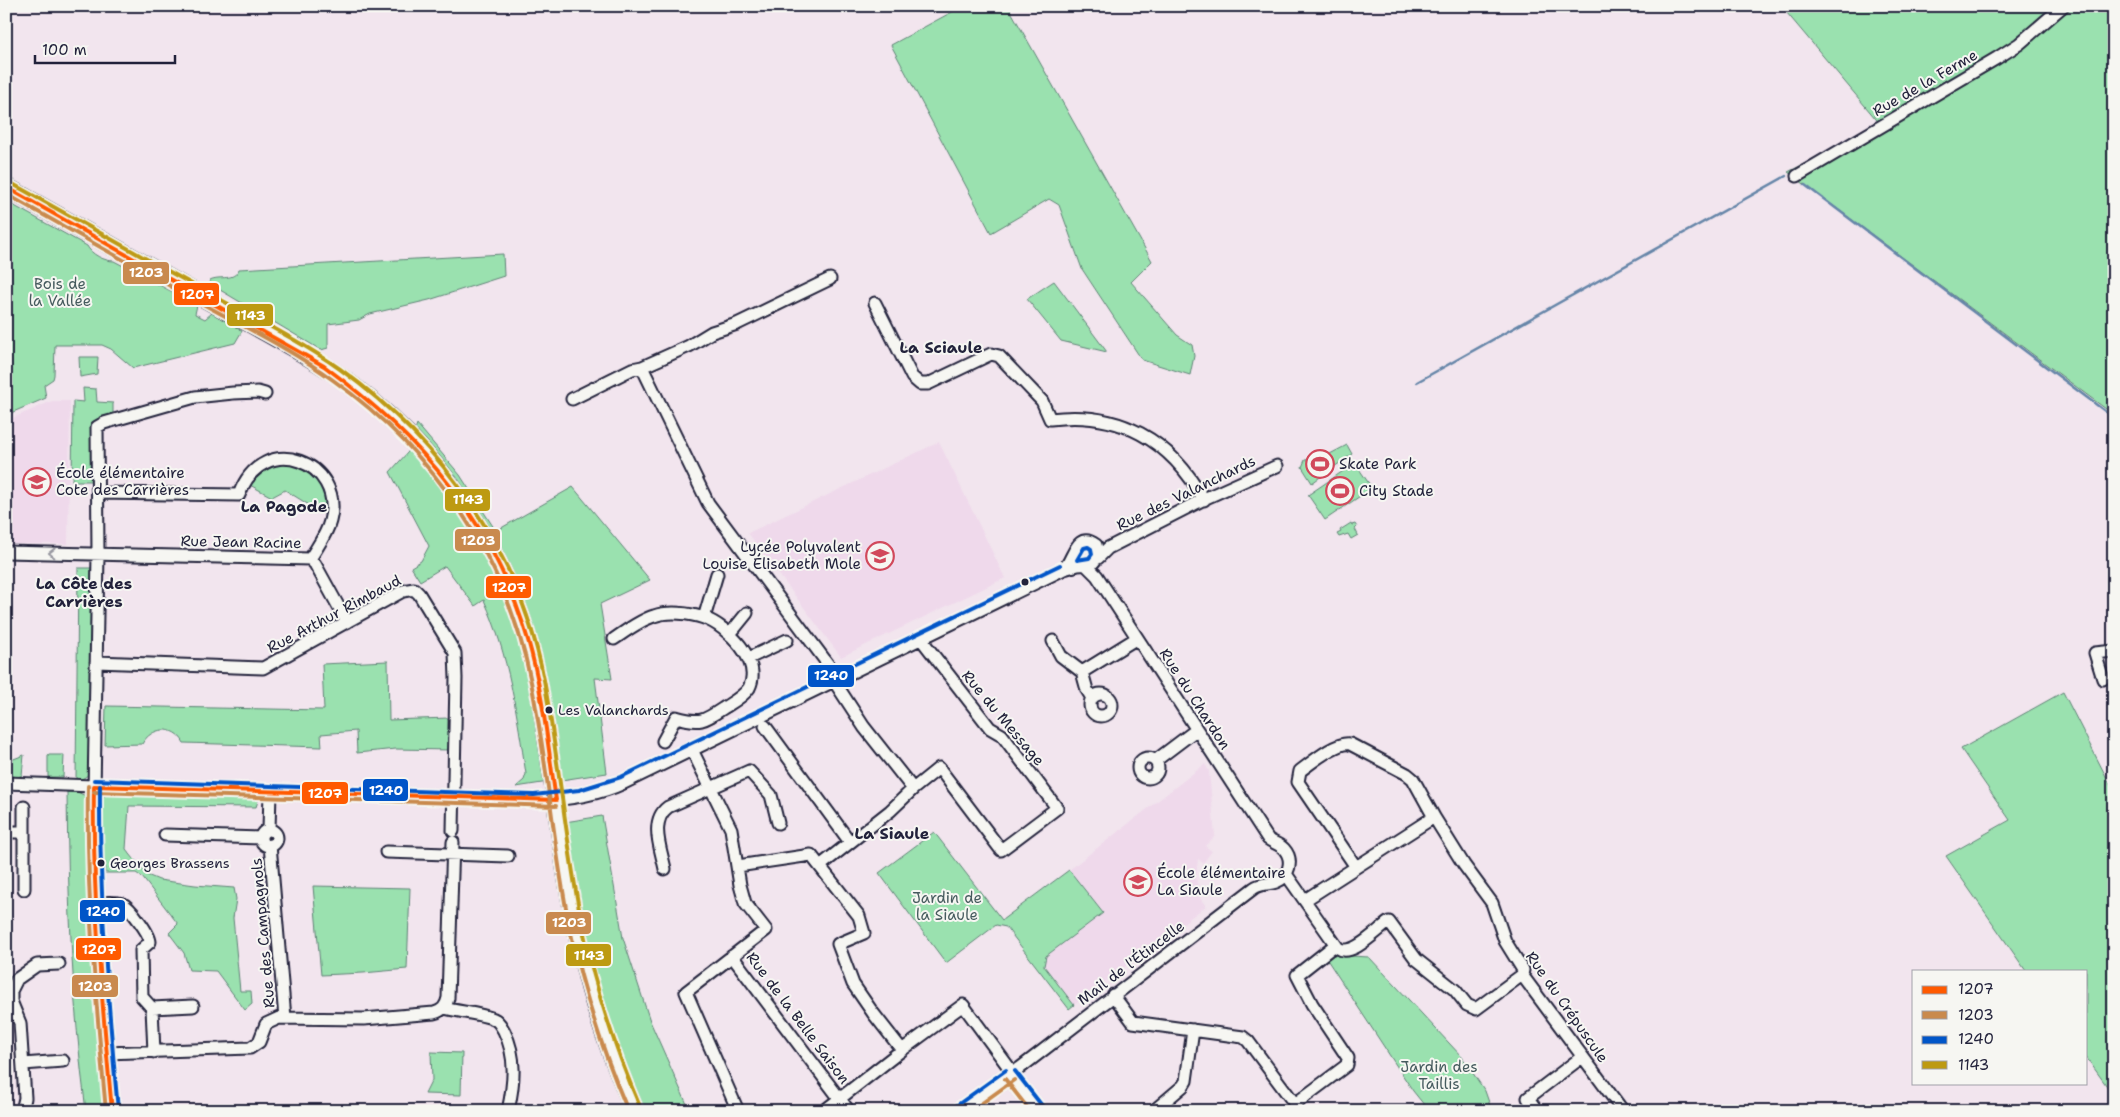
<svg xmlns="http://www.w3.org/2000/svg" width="2120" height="1117" viewBox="0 0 2120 1117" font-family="'Shantell Sans',sans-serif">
<rect width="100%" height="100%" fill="#f2e5ee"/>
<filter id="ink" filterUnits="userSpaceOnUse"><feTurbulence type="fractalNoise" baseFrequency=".02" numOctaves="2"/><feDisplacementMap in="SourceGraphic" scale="10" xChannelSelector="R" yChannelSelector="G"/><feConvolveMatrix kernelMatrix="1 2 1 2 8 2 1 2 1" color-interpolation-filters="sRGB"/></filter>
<g filter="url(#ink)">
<path fill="#efd9eb" d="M52,401H70L68,544H6V421Z
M939,442L1005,578L841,657L748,533Z
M1205,764L1209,771L1215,836L1205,846L1212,851L1203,863L1198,859L1196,877L1200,898L1206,906L1074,1005L1044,966L1046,956L1103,913L1069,870Z"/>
<path fill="#9ae1af" stroke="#5e8275" d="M963,6H1008L1152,261L1131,282L1177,335L1192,345L1194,356L1190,375L1142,360L1082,269L1059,205L1049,199L991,233L891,45Z
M1781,6H2114V415L1788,172L1881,125Z
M9,203L87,246C91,254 104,261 114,261L197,305L195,314L205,319L212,313L242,331L235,343L133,368L111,349L102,345H55L54,375L53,379L44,385L46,398L6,415V204Z
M503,254L504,276L429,300L370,314L359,320L328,324V348L321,350L210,284V280C220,275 234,282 239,269Z
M1054,281L1107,352L1061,341L1027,299Z
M79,357H98L97,374L80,377Z
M83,388L96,389L97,402L113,403V414L97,420L94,481H72L73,401L84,402Z
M417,424L460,475L496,531L573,487L650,580L600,604L612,679L595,678L607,773L516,787L524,780L526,774C517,715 509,655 484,600L475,606L445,566L420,581L411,567L421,561L429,546L390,472L408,452Z
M1347,445L1352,454L1312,483L1302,467L1305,460L1311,459L1321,451L1328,455Z
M293,462L319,479L329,509L322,513L285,490L272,497L248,484L265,466Z
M1355,463L1372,488L1325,520L1308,495Z
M1351,523L1352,525L1355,524L1357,527L1355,529L1358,535L1351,539L1348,534L1339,537L1337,534L1341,532L1340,530Z
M78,568H93L90,774L80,780H76Z
M388,661L389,720L449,718L450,750L396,749L357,753L356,731L321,734L322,747L184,743C174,724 151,727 142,744L105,745L106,706L324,710L322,664Z
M2063,692L2114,792V1096L2086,1057V971H2026L1946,856L2010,820L1961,749Z
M24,755L22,775L18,777H6V762Z
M48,755H64L63,777H48Z
M67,792H77L86,796L87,803V889L91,968L105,1111H86C72,1005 68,899 67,792Z
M109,793L259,798L256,807L129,806L126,849L147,875L159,880L195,885L234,888L236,899L233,918L240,991H251L252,1004L245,1010L216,971L189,970L184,953L169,933L178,924L142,877L136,873H105V863L102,856L101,805L102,798Z
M602,816L623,938L650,1021L690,1111H641L612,1039L583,930L565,822Z
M934,832L1002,920L1069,870L1103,913L1046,956L1044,966L1074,1005L1069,1009L1006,927L996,925L946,963L879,873Z
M313,886L410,888L407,969L363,973L321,975Z
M1332,955L1369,957L1462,1057L1485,1091L1492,1111H1429L1413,1091L1326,958Z
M431,1052L462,1053L461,1095L425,1094L432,1080Z"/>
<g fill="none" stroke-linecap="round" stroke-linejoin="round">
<path stroke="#6585a8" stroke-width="2.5" d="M1805,185L2114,418
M1417,382L1786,176"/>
<defs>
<path id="minor" d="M1797,176L1997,58L2019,44L2063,6
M875,303L912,377L920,384H928L991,354L999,356L1042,401L1050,419C1119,410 1171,440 1204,500
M642,367L708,503L839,679
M572,399L632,369L642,367L689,346L712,332L737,324L830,279
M98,493L239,495C263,428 346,463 330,521C327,534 317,547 310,559
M6,552L310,559L315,564L347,622
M1098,558L1108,548L1206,498L1277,466
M704,618L717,574
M730,634L747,613
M614,639C626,631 640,620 654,616C668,611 690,613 704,618C727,626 763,661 749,688C744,696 733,702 725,707C704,721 701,724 676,717L663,741
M1053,641L1061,656L1082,672L1137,638
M749,658L787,640
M96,662L263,668L403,591L414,589L419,594L455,653L456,678L453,831
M1082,672L1087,690L1092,698
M2103,679L2095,653L2114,651
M834,681L864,727L913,789
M1090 705a11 11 0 1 1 22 0a11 11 0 1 1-22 0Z
M765,726L850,842
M692,750L731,829L740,885L745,903L766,930L686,992L738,1111
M1138 768a10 10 0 1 1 20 0a10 10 0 1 1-20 0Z
M1155,761L1196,730
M6,783L534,801C565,800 596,796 624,783L1064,569L1078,565L1092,564L1099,556L1096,545C1076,530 1074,559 1064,569
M24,807V832
M269,830L270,791
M261 838a8 8 0 1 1 16 0a8 8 0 1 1-16 0Z
M6,832H24V889
M165,835L261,838
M270,845L285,1018
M386,852L508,856
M738,866L811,855L859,916L864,933L838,944L853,984L873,1013L902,1050L963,1005L1013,1073
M820,866L890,811L913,789L939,768L1001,850L1057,808L1002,735L990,728L921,639
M1356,867L1298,782L1300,771C1311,763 1337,741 1350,744L1407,774L1413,779L1434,817
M665,869C661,849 649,821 668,807L749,771L771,795L778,823
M1286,874L1338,948C1352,958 1377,930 1389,922L1416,959L1455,990L1467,1005L1476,1009L1522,975
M1305,900L1434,817L1464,865L1492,903L1505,941L1523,970L1522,975L1623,1111
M95,903C103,903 115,901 123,904C130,907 150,934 150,942L141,950L142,997L152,1008L193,1006
M732,956L849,1111
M1113,995L1133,1022L1243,1037L1248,1041L1295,1104L1347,1065L1348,1058L1312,1004L1297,975L1335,945
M152,1008L154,1052
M444,1008C459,1012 480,1013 494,1019C499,1021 501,1026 504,1031C517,1057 514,1083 508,1111
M106,1053L250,1048L259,1042L266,1024L279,1018L364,1019L434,1013C442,1011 446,1007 448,998L453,842
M23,1064L63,1061
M1010,1075L1038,1111
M22,1111L25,1098L20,1023L11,1001V991L17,979L37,965L59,964
M112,1111L98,961L93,852L98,554L97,427L104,423L195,397L233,393L258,392L265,394
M824,1111L902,1050
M960,1111L1020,1068L1254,888C1261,883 1268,885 1276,882C1289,877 1294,860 1284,849C1280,844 1273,843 1268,839L1097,576L1086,565
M1158,1111L1156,1109L1183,1086L1186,1081L1193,1030
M1537,1111L1528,1098L1582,1057"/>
<path id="secondary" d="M6,187C73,224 139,262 206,299C249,323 295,346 336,374C438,445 513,556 537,678C555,772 561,870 584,963C596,1014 614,1063 635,1111"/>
</defs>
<use href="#minor" stroke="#22223b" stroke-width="15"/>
<use href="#secondary" stroke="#22223b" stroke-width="20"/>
<use href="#minor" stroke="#f6f6f2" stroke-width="11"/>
<use href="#secondary" stroke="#f6f6f2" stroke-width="16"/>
<defs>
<path id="bus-1" d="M6,187L324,366C422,438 493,521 528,640C543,692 548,747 556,800
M94,786L556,800
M94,786C92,895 102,1002 112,1111"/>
<path id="bus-2" d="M6,194C69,229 131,265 194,299C240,325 290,348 333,380C434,452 507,559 531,682C548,764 553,847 570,929C583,992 603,1052 628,1111
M88,786C86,895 96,1002 106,1111
M94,792L556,806
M1005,1079L1030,1111
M971,1111L1014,1080"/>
<path id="bus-3" d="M1088,547L1091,549L1092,554L1089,558L1077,560L1084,548Z
M94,780L534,795L579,790L621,777L1060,565
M100,786C99,895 108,1002 118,1110
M1015,1071L1043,1107
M956,1106L1006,1070"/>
<path id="bus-4" d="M9,182C72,217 135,253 199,288C246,314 296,338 340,369C443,443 520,554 544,680C559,761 566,844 582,925C595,988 615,1049 641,1109"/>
</defs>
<use href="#bus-1" stroke="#f6f6f2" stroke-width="8"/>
<use href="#bus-2" stroke="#f6f6f2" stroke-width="8"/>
<use href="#bus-3" stroke="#f6f6f2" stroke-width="8"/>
<use href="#bus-4" stroke="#f6f6f2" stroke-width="8"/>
<use href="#bus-1" stroke="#ff5a00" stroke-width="4"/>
<use href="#bus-2" stroke="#c98a4e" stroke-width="4"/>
<use href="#bus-3" stroke="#0055c8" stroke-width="4"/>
<use href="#bus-4" stroke="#bd9a12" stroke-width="4"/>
</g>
<defs><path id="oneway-chevron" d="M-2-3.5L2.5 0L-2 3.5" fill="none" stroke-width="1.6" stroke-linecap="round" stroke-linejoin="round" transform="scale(1.25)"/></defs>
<use stroke="#9797a0" href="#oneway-chevron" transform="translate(52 553) rotate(-179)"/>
</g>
<defs>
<symbol id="stadium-ring" viewBox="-11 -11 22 22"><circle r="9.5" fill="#f6f6f2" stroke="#d1495b" stroke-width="1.5"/><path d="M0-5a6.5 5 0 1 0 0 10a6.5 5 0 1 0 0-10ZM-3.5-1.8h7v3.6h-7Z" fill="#d1495b"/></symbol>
<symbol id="school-ring" viewBox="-11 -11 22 22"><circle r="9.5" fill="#f6f6f2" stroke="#d1495b" stroke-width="1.5"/><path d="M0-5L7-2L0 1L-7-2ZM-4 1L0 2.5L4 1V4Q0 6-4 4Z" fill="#d1495b"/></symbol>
</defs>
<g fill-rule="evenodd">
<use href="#stadium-ring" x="1304" y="448" width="32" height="32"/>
<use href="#school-ring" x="21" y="466" width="32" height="32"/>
<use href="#stadium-ring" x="1324" y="475" width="32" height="32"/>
<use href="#school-ring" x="864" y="540" width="32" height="32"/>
<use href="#school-ring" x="1122" y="866" width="32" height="32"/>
</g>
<g fill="#22223b" stroke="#f6f6f2" stroke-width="2">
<circle cx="1025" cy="582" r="4.5"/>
<circle cx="549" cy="710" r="4.5"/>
<circle cx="101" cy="863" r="4.5"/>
</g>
<g text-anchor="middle" stroke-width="4" stroke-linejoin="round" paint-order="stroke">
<g font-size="14" fill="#22223b" stroke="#f6f6f2" text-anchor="start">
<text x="558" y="715">Les Valanchards</text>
<text x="110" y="868">Georges Brassens</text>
</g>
<g font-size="15" fill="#22223b" stroke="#f6f6f2">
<text transform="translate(1925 83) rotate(-30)" y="5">Rue de la Ferme</text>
<text transform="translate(1186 493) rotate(-26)" y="5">Rue des Valanchards</text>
<text transform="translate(241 542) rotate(1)" y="5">Rue Jean Racine</text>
<text transform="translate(334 614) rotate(-28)" y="5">Rue Arthur Rimbaud</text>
<text transform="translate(1195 699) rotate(57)" y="5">Rue du Chardon</text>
<text transform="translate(1003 718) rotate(50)" y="5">Rue du Message</text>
<text transform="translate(263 933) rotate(-95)" y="5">Rue des Campagnols</text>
<text transform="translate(1131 963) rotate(-37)" y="5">Mail de l'Étincelle</text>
<text transform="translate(1567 1007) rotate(55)" y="5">Rue du Crépuscule</text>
<text transform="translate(798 1018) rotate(53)" y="5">Rue de la Belle Saison</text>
</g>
<g font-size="15" fill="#465b5e" stroke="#f6f6f2">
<text x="60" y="289">Bois de<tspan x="60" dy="17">la Vallée</tspan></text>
<text x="947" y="903">Jardin de<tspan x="947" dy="17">la Siaule</tspan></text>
<text x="1439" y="1072">Jardin des<tspan x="1439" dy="17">Taillis</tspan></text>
</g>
<g font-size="15" fill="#22223b" stroke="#f6f6f2" text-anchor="start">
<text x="1339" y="469">Skate Park</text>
<text x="56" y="478">École élémentaire<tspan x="56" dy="17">Cote des Carrières</tspan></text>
<text x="1359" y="496">City Stade</text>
<text x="861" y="552" text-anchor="end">Lycée Polyvalent<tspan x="861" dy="17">Louise Élisabeth Mole</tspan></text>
<text x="1157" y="878">École élémentaire<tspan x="1157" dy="17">La Siaule</tspan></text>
</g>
<g font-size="16" font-weight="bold" fill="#22223b" stroke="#f6f6f2">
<text x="941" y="353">La Sciaule</text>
<text x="284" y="512">La Pagode</text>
<text x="84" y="589">La Côte des<tspan x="84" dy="18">Carrières</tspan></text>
<text x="892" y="839">La Siaule</text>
</g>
</g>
<g stroke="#f6f6f2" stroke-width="2">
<rect x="122" y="261" width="48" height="24" rx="5" fill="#c98a4e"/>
<rect x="173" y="282" width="47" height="24" rx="5" fill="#ff5a00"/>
<rect x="226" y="303" width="48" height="24" rx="5" fill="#bd9a12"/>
<rect x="444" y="488" width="47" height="24" rx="5" fill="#bd9a12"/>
<rect x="454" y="528" width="47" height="24" rx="5" fill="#c98a4e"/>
<rect x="485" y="575" width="47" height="24" rx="5" fill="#ff5a00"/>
<rect x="807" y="664" width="48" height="24" rx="5" fill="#0055c8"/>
<rect x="362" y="778" width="47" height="24" rx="5" fill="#0055c8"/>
<rect x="301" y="781" width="48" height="24" rx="5" fill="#ff5a00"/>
<rect x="79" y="899" width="47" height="24" rx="5" fill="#0055c8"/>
<rect x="545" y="911" width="47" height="24" rx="5" fill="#c98a4e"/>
<rect x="75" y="937" width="47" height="24" rx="5" fill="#ff5a00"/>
<rect x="565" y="943" width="47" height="24" rx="5" fill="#bd9a12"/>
<rect x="71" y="974" width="48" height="24" rx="5" fill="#c98a4e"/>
</g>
<g font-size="14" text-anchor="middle" font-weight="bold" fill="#fff">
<text x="146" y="277">1203</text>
<text x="197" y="299">1207</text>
<text x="250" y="320">1143</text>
<text x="468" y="504">1143</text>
<text x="478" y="545">1203</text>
<text x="509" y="592">1207</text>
<text x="831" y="680">1240</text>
<text x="386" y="795">1240</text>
<text x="325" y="798">1207</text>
<text x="103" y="916">1240</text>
<text x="569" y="927">1203</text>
<text x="99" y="954">1207</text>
<text x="589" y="960">1143</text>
<text x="95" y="991">1203</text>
</g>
<rect width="2120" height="1117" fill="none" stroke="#f6f6f2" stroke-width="25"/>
<rect x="12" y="12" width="2095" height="1092" fill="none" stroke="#22223b" stroke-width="2" filter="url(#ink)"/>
<rect x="1912" y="970" width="175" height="115" fill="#f6f6f2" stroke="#a1a1a9"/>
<rect x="1922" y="986" width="25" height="8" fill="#ff5a00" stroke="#a1a1a9"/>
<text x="1958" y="994" font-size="15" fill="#22223b">1207</text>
<rect x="1922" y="1011" width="25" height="8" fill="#c98a4e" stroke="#a1a1a9"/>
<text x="1958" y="1020" font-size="15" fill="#22223b">1203</text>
<rect x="1922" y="1036" width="25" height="8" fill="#0055c8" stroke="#a1a1a9"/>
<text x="1958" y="1044" font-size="15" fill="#22223b">1240</text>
<rect x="1922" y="1061" width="25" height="8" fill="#bd9a12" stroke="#a1a1a9"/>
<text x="1958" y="1070" font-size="15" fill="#22223b">1143</text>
<path d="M35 55v8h140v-8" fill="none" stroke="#22223b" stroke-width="2.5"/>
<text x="42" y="55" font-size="15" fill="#22223b" stroke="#f6f6f2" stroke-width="4" paint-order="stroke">100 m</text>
</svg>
